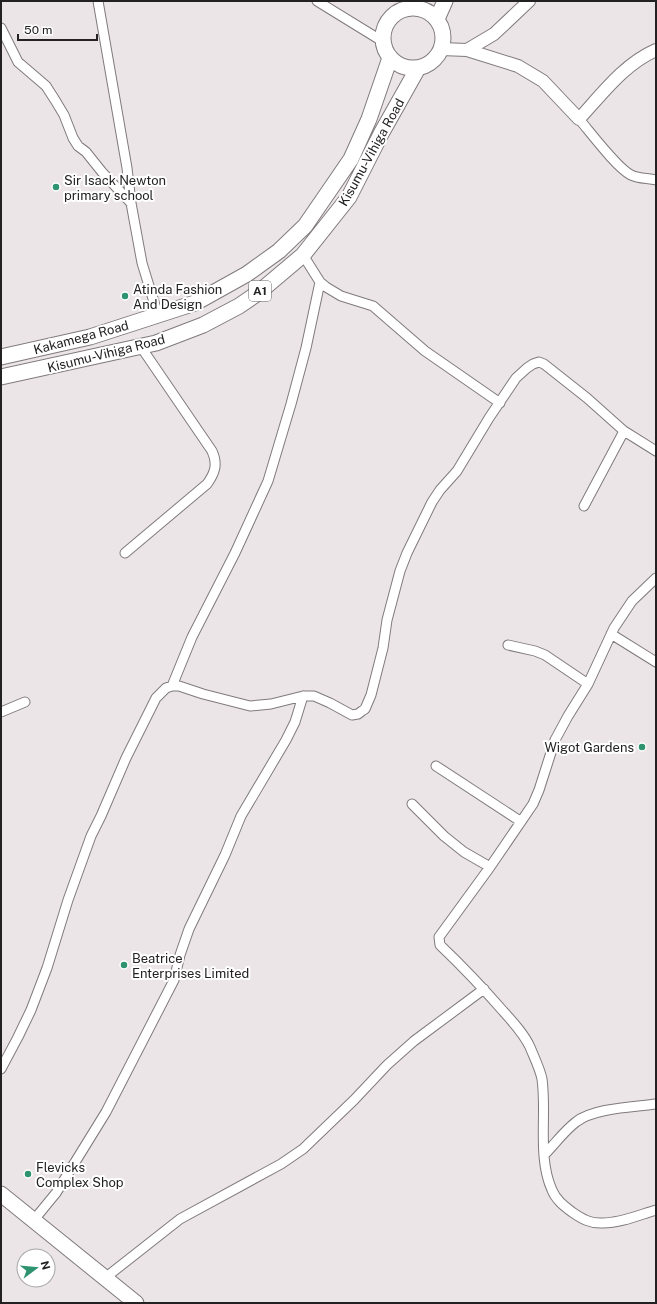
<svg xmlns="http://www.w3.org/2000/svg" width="657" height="1304" viewBox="0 0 657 1304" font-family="'Public Sans',sans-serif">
<rect width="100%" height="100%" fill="#ebe5e8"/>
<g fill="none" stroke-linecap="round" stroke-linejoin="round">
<defs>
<path id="minor" d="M98,1L127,168L131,203L142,263L158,315
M317,1L382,41
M1,28L18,62L46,86L55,100L64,115L73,138L78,146L86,152L102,172L131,203
M579,119C591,133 617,168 631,175C639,179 648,178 656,180
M303,255L320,282L326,287L341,296L373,306L425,351L500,403
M584,506L624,431
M125,553L207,484C215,473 218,464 212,451L141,347
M656,578L632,601L614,628L588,684L568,716L555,740L539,790L533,804L490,867L439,937L440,945C462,966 483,988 503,1011C513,1022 524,1034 530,1047C534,1057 540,1069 542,1079C547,1114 537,1157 552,1190C556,1200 564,1206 572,1212C582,1219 591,1224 603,1223C621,1223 639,1215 656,1210
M611,634L656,662
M508,645L535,651L545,655L588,684
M172,686L192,637L235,553L268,481L291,404L306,348L320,282
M1,712L25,702
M436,766L520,821
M412,804L444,836L464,852L490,867
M1,1069L18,1037L31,1010L47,968L68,900L91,836L101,816L126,758L156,698L166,688L172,686H179L203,694L250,706L271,704L303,696H314L330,703L352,715L358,714L362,711L365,709L371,695L383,648L387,620L400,571L407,553L432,502L440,490L457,471L489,418L516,378L527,368L533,364L539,362L544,364L587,398L624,431L656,451
M544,1155C554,1145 564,1131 576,1122C593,1108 634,1107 656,1104
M33,1221L56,1193L106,1112L174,980L180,955L189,929L225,855L241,816L286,740L295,722L303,696
M105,1278L180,1219L281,1164L303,1149L354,1100L387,1065L414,1041L484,989"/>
<path id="tertiary" d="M441,49L467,50L518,66L543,81L579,119C602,94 624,64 656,50
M467,50L494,34L529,1"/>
<path id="primary" d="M1,1194L136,1303"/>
<path id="trunk" d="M383 38a30 30 0 1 1 60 0a30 30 0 1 1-60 0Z
M437,19L445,1
M1,357L90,337L195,303L247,274L279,251L305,226L351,159L369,119L390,58
M1,377L156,343L203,325L239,306L258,293L303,255L349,197L382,132L418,68"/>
</defs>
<use href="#minor" stroke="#807a7c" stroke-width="11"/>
<use href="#tertiary" stroke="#807a7c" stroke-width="14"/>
<use href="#primary" stroke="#807a7c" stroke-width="17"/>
<use href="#trunk" stroke="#807a7c" stroke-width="17"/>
<use href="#minor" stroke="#fff" stroke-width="9"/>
<use href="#tertiary" stroke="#fff" stroke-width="12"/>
<use href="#primary" stroke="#fff" stroke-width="15"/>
<use href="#trunk" stroke="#fff" stroke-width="15"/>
</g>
<g fill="#2e936f" stroke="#fff" stroke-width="1.5">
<circle cx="56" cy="187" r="4"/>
<circle cx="125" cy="296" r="4"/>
<circle cx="642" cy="747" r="4"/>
<circle cx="124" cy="965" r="4"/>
<circle cx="28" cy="1174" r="4"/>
</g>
<g text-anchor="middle" stroke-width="4" stroke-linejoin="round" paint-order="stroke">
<rect fill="#fff" stroke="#656464" stroke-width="1" x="249" y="281" width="22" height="20" rx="3"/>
<g font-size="12" font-weight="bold" fill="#232122">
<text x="260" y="295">A1</text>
</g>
<g font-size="13" fill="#232122" stroke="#fff">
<text transform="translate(371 152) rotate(-61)" y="5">Kisumu-Vihiga Road</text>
<text transform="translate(81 337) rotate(-15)" y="5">Kakamega Road</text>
<text transform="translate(106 353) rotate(-14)" y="5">Kisumu-Vihiga Road</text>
</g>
<g font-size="13" fill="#232122" stroke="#fff" text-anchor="start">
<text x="64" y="185">Sir Isack Newton<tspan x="64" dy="15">primary school</tspan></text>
<text x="133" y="294">Atinda Fashion<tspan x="133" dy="15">And Design</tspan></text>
<text x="634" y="752" text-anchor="end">Wigot Gardens</text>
<text x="132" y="963">Beatrice<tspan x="132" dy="15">Enterprises Limited</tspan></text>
<text x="36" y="1172">Flevicks<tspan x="36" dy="15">Complex Shop</tspan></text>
</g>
</g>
<rect width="657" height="1304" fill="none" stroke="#232122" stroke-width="4"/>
<g transform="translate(36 1268) rotate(74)"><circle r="19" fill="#ffffff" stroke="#a7a6a7"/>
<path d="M0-3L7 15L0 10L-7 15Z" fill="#2e936f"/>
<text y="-6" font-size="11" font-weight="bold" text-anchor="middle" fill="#232122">N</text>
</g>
<path d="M18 34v6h79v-6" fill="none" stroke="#232122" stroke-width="2"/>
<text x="24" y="34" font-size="12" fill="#232122" stroke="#ffffff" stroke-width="3" paint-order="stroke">50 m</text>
</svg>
